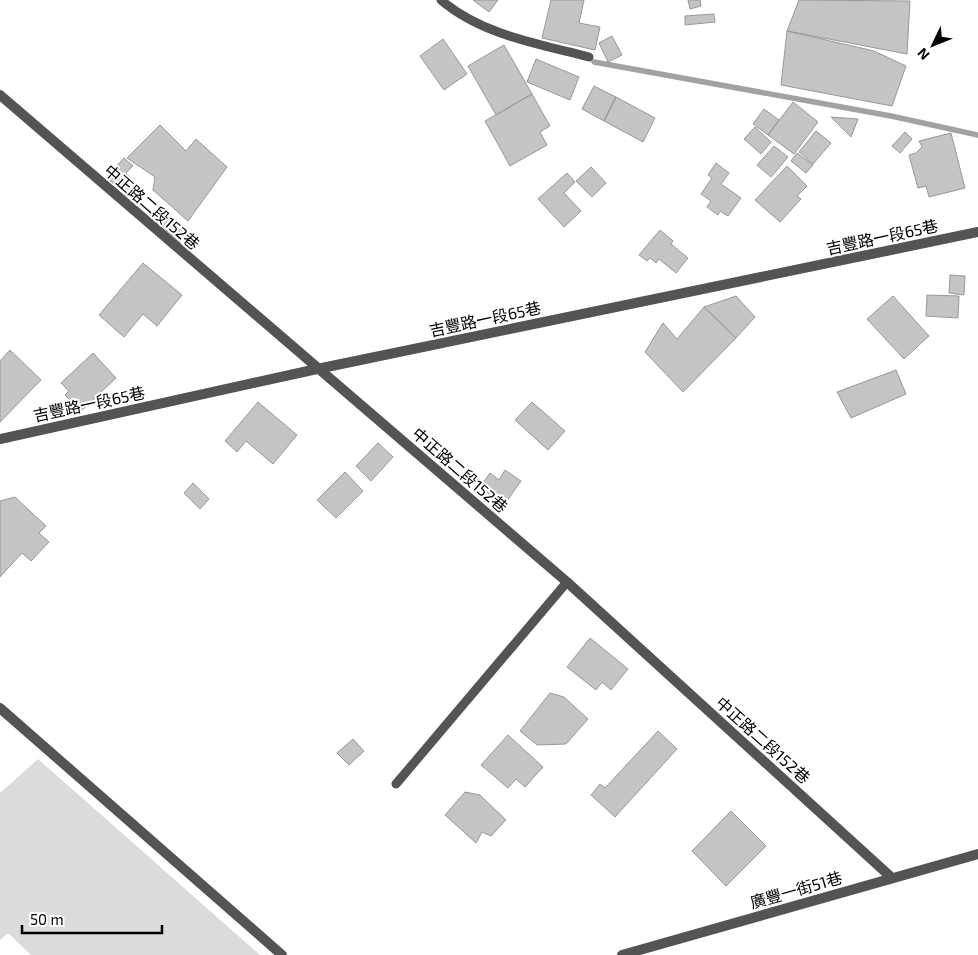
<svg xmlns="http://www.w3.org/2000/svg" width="978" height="955" viewBox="0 0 978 955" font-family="'Exo 2','Noto Sans TC',sans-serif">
<rect width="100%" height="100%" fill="#fff"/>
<path fill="#dbdbdb" d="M38,759L260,955H31L8,933L0,940V793Z"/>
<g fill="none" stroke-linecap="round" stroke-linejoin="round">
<path stroke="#a2a2a2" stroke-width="5.5" d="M594,62L891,116L978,135"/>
</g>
<path fill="#c4c4c4" stroke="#989898" d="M473,0H498L489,12Z
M551,0H584L579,23L600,27L595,50L542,38Z
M688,0H700L701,6L690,9Z
M799,0L910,1L907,54L787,31Z
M714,14L715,22L685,25V16Z
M787,31L874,51L906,66L892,106L781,85Z
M612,36L622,55L608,62L599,43Z
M443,39L467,74L444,90L420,56Z
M504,45L532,94L496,115L468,66Z
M536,59L579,77L570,100L527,82Z
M594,86L616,97L604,121L582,109Z
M532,94L550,126L540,132L547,145L510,166L485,121Z
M616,97L655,118L643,142L604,121Z
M793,102L818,122L794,154L768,135Z
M764,109L779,120L768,135L753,124Z
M831,117L858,119L851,137Z
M160,125L186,151L196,139L227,167L188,221L153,190L155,177L127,158Z
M755,127L771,142L761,154L744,139Z
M816,131L831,143L813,164L799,152Z
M905,132L912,139L900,153L892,146Z
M951,133L965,188L929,197L926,186L918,188L909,155L916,153L922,147L919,141Z
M774,146L788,157L771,177L757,165Z
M797,153L813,165L806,173L791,161Z
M124,158L133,166L126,173L138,185L127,196L106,177Z
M716,163L729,173L721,184L741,198L728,216L720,211L718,215L707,207L711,201L701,194L712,178L708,175Z
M787,166L807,186L797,196L801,199L780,222L755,200Z
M591,167L606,183L592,197L576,181Z
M567,173L575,182L564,193L581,211L564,227L538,199Z
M160,211L184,228L180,243L154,219Z
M660,230L673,241L671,244L688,258L676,273L659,259L656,263L650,258L647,261L639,255Z
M143,263L182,295L157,326L143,314L124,337L99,315Z
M950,275L965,276L964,295L949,293Z
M927,295L959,296L958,318L926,316Z
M736,296L755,317L736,338L704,307Z
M893,296L929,336L904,359L867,319Z
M704,307L736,338L683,392L645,352L663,323L677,339Z
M10,350L41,380L0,422V361Z
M93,353L116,378L81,411L65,395L69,391L61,383Z
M896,370L906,394L851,418L837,392Z
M258,402L297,435L273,464L246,441L237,452L225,441Z
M532,402L565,431L548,450L515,420Z
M378,443L393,457L371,481L356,466Z
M505,470L521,481L504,505L480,487L490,473L499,480Z
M345,472L363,491L336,518L317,500Z
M193,483L209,499L200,509L184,493Z
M15,497L46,526L39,533L49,542L31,561L22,553L0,577V501Z
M590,638L628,669L611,690L602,682L596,690L567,667Z
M550,693L564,697L588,719L566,744L537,745L520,731Z
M658,731L677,749L615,817L591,795L600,784L605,788Z
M508,735L543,767L525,787L516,779L508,788L481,765Z
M353,739L364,751L349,765L337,753Z
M465,792L480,795L506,820L491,836L482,832L476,843L445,815Z
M731,811L766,846L726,886L692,851Z"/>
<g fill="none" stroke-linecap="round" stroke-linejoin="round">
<path stroke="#545454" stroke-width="9" d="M441,0C482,35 539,44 589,57
M396,784L567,582"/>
<path stroke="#545454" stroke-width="10" d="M0,95L567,582L892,878
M0,439L317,369L978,232
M0,708L282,955
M622,955L978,854"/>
</g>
<g text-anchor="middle" stroke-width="4" stroke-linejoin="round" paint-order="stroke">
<g font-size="16" fill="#000" stroke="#fff">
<text transform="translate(152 207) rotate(41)" y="6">中正路二段152巷</text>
<text transform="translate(882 237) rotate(-12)" y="6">吉豐路一段65巷</text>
<text transform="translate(485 319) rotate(-12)" y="6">吉豐路一段65巷</text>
<text transform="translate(89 404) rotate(-12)" y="6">吉豐路一段65巷</text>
<text transform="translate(460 470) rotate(41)" y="6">中正路二段152巷</text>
<text transform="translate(763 740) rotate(42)" y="6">中正路二段152巷</text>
<text transform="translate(796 890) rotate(-16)" y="6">廣豐一街51巷</text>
</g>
</g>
<g transform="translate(933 45) rotate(227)" stroke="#ffffff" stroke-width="4" paint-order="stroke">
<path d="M0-4L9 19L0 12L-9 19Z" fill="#000000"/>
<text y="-8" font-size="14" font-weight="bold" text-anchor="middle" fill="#000000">N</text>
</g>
<path d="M22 925v8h140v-8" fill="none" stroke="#000000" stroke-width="2.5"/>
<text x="30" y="925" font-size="15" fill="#000000" stroke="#ffffff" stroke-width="4" paint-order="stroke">50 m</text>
</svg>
